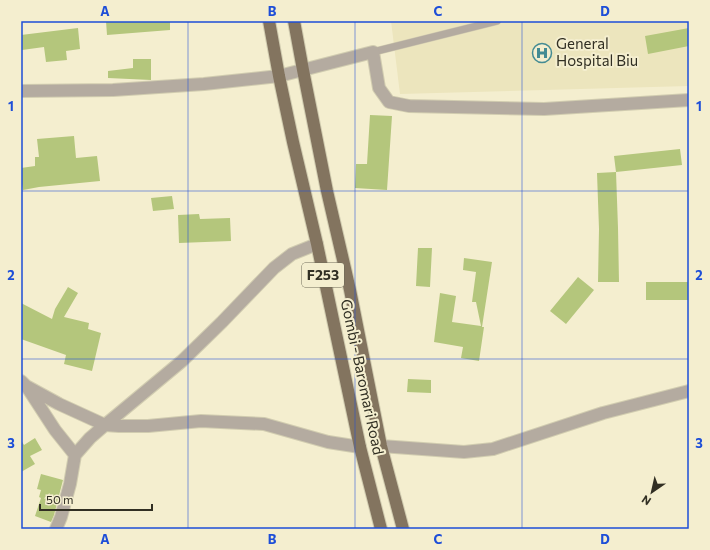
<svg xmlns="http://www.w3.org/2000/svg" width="710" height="550" viewBox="0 0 710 550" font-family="Commissioner,sans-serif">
<rect width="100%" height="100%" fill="#f4eecf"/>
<path fill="#ece5bd" d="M391,21H689V86L400,94Z"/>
<path fill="#b4c67c" d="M106,21H170V30L107,35Z
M78,28L80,49L66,51L67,60L46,62L44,47L22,50L21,35Z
M689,28V46L648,54L645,36Z
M133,59H151V80L108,78V71L133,68Z
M370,115L392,116L387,190L355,188L356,164H367Z
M74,136L76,158L97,156L100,181L39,187L23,190L21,178V168L35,166V157H39L37,139Z
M680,149L682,165L616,172L614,156Z
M616,172L618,228L619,282H598L599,229L597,173Z
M172,196L174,209L153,211L151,198Z
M199,214L200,219L230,218L231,241L179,243L178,215Z
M418,248H432L430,287L416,286Z
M464,258L492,262L482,327H484L479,361L461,358L463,347L434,342L440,293L456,296L452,322L481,326L476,302H472L476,272L463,270Z
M578,277L594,290L566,324L550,311Z
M646,282H689V300H646Z
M68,287L78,293L64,317L89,323L88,329L101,333L92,371L64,364L66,355L21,339V303L52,319L55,309Z
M408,379L431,380V393L407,392Z
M35,438L42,450L30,456L35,464L21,472V440L24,445Z
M41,474L63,480L54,515L51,522L35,516L41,498L39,497L41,490L37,489Z"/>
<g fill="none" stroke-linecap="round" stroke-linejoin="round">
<defs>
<path id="lane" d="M373,52L497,21"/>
<path id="street" d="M21,91L113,90L204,84L279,76L373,52L379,88L389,102L409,106L544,109L689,100
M21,381L26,386L59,404L105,425L182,361L222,322L274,268L292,254L317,244
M27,387L55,430L75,455
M381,446L464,452L493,449L603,413L689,391
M56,529L61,517L70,484L75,455L90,438L105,425L119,426H148L201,421L264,424L328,442L360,447"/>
<path id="primary" d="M269,21L279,76L293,142L317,244L360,447L381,529
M294,21L303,70L327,191L350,290L381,446L403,529"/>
</defs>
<use href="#lane" stroke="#d1ccb0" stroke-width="8"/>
<use href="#street" stroke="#d1ccb0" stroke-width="14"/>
<use href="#primary" stroke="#d1ccb0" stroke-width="14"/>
<use href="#lane" stroke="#b4aba0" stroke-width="7"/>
<use href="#street" stroke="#b4aba0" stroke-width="12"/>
<use href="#primary" stroke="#83745f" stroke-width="12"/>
</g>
<path fill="none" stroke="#1d4ed8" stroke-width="1" stroke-opacity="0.55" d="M188,21V529M355,21V529M522,21V529M21,191H689M21,359H689"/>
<defs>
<symbol id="hospital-ring" viewBox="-11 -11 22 22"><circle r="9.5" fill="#f4eecf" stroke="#448b93" stroke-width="1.5"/><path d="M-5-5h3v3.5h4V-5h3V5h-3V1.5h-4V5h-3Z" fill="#448b93"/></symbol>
</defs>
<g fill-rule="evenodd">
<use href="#hospital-ring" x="531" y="42" width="22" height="22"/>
</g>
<g text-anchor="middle" stroke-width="4" stroke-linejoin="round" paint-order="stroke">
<rect fill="#f4eecf" stroke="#6c6857" stroke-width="1" x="302" y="263" width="42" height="24" rx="3"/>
<g font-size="14" font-weight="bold" fill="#312f23">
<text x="323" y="280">F253</text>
</g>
<g font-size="15" fill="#312f23" stroke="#f4eecf" text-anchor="start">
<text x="556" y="49">General<tspan x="556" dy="17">Hospital Biu</tspan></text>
</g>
<g font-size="15" fill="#312f23" stroke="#f4eecf">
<text transform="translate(362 377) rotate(78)" y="5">Gombi - Baromari Road</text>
</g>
</g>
<rect width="710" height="550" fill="none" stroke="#f4eecf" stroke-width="44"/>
<g transform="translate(652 492) rotate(214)" stroke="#f4eecf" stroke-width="3" paint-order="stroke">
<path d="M0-3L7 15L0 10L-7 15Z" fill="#312f23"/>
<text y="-6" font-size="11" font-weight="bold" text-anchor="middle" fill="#312f23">N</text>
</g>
<path d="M40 504v6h112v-6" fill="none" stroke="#312f23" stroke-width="2"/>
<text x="46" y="504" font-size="12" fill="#312f23" stroke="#f4eecf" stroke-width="3" paint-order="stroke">50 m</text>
<rect x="22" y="22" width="666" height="506" fill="none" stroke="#1d4ed8" stroke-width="1.5"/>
<g font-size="13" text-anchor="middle" font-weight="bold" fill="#1d4ed8">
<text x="105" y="16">A</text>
<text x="272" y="16">B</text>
<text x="438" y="16">C</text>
<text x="605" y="16">D</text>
<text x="11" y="111">1</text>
<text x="699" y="111">1</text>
<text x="11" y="280">2</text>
<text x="699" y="280">2</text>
<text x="11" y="448">3</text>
<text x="699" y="448">3</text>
<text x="105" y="544">A</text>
<text x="272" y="544">B</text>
<text x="438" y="544">C</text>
<text x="605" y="544">D</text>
</g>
</svg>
